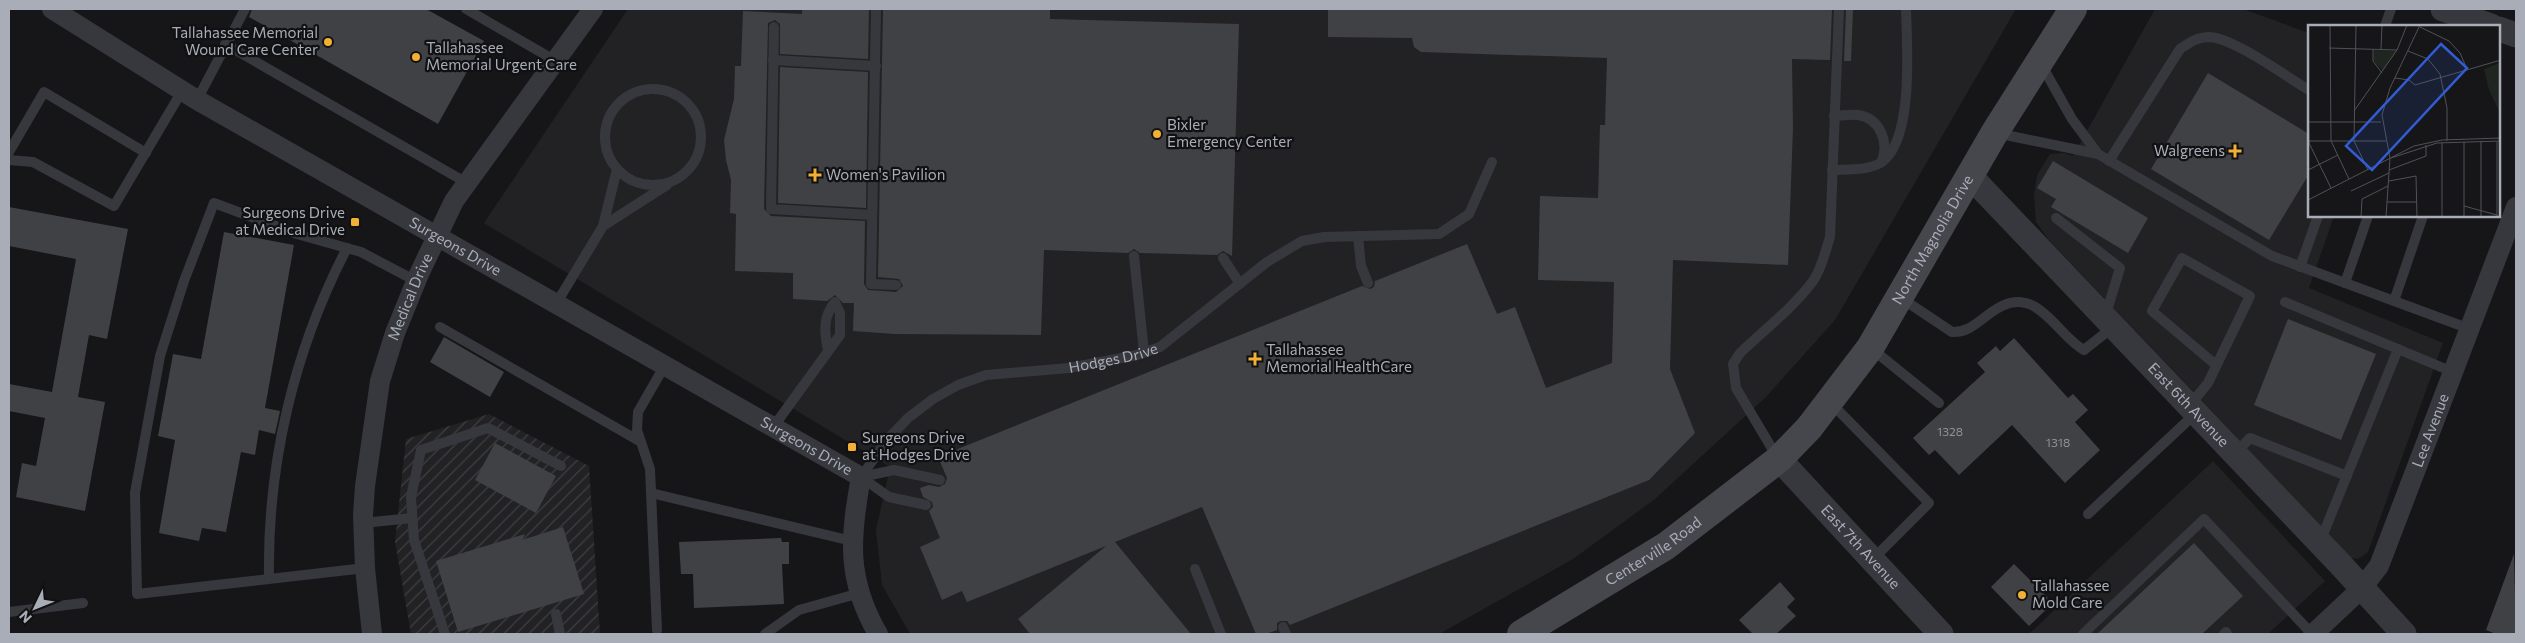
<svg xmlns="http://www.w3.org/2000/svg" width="2525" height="643" viewBox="0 0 2525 643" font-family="Commissioner,sans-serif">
<defs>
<pattern id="industrial-furrows" width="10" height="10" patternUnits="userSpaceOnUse" patternTransform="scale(1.25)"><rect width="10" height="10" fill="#222225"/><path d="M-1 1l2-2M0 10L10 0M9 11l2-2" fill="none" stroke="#3f3f43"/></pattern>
</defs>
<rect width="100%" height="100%" fill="#161618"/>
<path fill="#222225" d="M628,9H2016L1835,320L1766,397L1655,499L1573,559L1439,634H910L882,585L876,530L890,467L484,223Z
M2155,9H2243L2309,33V216H2334L2309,288L2443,343L2368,552L2358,559L2344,557L2229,429L2049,240L2036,222L2034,195L2037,175L2050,154L2064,153L2073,156Z
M2213,461L2325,581L2268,634H2029Z"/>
<path fill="url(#industrial-furrows)" d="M489,414L589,466L600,634H411L395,542L406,439Z"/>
<path fill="#404145" d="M252,9H426L484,41L438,124L249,17Z
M802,9H869L868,59L780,54V24L775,20L768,23L764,209L771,216L865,221L864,284L868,290L896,292L903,286L899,279L878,277L883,9H1050V19L1239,24L1232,256L1223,251L1217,255L1140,253L1134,249L1128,253L1044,250L1041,335L895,334L853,331L854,303H843L835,295L827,301L793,299V273L735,271L736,214L730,213L731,180L726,160L724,140L734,99L735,66H741L743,11L802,14Z
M1328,9H1832L1830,60L1792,59L1793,128L1788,265L1673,260L1670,369L1695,433L1649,480L1290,625L1287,621H1281L1277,623V630L1266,634H1256L1202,507L1115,542L1191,634H1030L1018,619L1106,546L967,602L962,591L942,600L920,547L940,538L929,511L933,507L932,502L923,497L920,488L929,485L939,487L945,484L947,478L938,457L1362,286L1370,289L1374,287L1375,281L1467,244L1497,314L1515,307L1546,388L1612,363L1614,282L1538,280L1540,196L1598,198L1600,125H1605L1607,58L1421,52L1414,47L1412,38L1328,37Z
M1846,9H1853L1851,61H1844Z
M780,67L868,72L866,208L778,203Z
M2208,73L2309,134V174L2269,240L2151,169Z
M2053,161L2148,218L2128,253L2051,207L2056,199L2037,188Z
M9,207L128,229L107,339L89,335L78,397L105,402L85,511L16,497L22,463L36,466L45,418L9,411V384L52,392L76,259L9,246Z
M224,232L294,245L265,408L280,411L275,434L259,430L255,455L241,452L226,532L202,528L199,541L159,533L175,440L158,436L173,354L201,359Z
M2288,319L2376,354L2341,440L2254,405Z
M444,337L504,372L490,397L430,362Z
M2014,338L2068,398L2073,394L2088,410L2075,422L2100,450L2065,483L2012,425L1959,475L1935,450L1929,455L1913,438L1985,372L1977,363L1996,346L2000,351Z
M495,443L556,476L536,513L475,480Z
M563,527L584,594L458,632L436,561L525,534L522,540Z
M781,538L782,542H789V564H782L784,604L694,608L693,574H681L679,542Z
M2194,543L2243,596L2202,634H2097Z
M2514,554L2516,634H2496L2486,630Z
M2014,564L2053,603L2029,626L1991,587Z
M1780,582L1795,599L1787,607L1796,616L1776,634H1753L1739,620Z"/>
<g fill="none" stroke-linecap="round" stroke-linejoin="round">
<g stroke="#37383d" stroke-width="10">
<path d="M466,9L556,61"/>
<path d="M876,9L871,284L896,285"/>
<path d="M2385,26L2391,9"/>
<path d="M774,27L771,209L872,215"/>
<path d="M225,44L467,183"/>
<path d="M773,60L876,66"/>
<path d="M2041,64L2072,119L2098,154"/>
<circle cx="653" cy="137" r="48"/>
<path d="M197,100L245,9"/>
<path d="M1834,116C1842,116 1851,114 1858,115C1880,118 1889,142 1882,161"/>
<path d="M1996,133L2098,154L2272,256L2470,329"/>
<path d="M9,152L44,92L146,153"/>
<path d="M9,160L33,162L114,206L182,91"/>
<path d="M2109,161L2180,49C2189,43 2197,37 2209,37C2234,38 2285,76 2309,90"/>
<path d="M1832,170C1847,169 1869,171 1882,162C1914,139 1907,45 1906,9"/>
<path d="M2056,218L2120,268L2105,317"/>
<path d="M603,226L667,185"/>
<path d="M1358,236L1361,266L1368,283"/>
<path d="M1134,256L1144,352"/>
<path d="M1223,258L1240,284"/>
<path d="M2300,267L2318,216"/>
<path d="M2345,283L2368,216"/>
<path d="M1901,298L1952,332C1973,333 1984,314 2002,306C2039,288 2058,336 2084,350L2113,327"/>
<path d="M2394,301L2423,216"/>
<path d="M2285,302L2453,372"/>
<path d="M556,304L603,226L617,169"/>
<path d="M440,327L641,442"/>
<path d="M1872,349L1939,403"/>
<path d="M1830,402L1929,503L1873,559"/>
<path d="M2190,405L2208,383L2250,296L2182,258L2152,311L2216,365"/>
<path d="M774,426L840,335V313L835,302C823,316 824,332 828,350"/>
<path d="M2235,454L2250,438L2347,476"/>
<path d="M1777,457L1736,388L1733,364L1740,353C1764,330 1793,308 1813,281C1822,268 1825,252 1830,237L1839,9"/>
<path id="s1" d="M861,477L887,440L908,418L933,399L958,385L986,375L1069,368L1137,355L1160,347L1267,262L1302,241L1324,237L1439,234L1469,214L1492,162"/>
<path d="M861,477L894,470L940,480"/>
<path d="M861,477L889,497L926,505"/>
<path d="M651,493L852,541"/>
<path d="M2088,514L2196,413"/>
<path d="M363,523L412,518"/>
<path d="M2320,542L2398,349"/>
<path d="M365,568L137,594L135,493L160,356L184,281L214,203L297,234L361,252L416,281"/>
<path d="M1195,569L1221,634"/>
<path d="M269,578C267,464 294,350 347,248"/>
<path d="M9,612L83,603"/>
<path d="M556,614L560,634"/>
<path d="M1283,627L1286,634"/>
<path d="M657,630L650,469L637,430L638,412L665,365"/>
<path d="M445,634L414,540L411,497L421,450L488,428L561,466"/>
<path d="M765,634L799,610L860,593"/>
<path d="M2083,634L2204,519L2312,634"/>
<path d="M2224,634L2226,632L2227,634"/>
</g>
<g stroke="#37383d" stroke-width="20">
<path id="s2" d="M52,9L197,100L861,477C850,537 846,579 878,634"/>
<path id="s3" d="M372,634L365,568L363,515L365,486L380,381L395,333L419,274L454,201L593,9"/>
<path id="s4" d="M2313,634L2361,589L2379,566L2516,207"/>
</g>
<g stroke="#37383d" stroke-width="25">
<path d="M2443,9L2491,26"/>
<path d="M2499,29L2516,35"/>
<path id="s5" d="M1971,177L2341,565L2404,634"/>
<path id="s6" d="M1779,459L1941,634"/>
</g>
<path stroke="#45474d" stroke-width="28" id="s7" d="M1521,634L1666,546L1779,459L1809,428L1870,348L1995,132L2073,9"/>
</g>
<g fill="#f2b134" stroke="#111113" stroke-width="2">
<circle cx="328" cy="42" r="5"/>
<circle cx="416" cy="57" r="5"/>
<circle cx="1157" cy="134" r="5"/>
<path d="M2232.5 143.5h5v5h5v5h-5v5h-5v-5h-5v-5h5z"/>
<path d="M812.5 167.5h5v5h5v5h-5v5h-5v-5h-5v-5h5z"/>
<rect x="350" y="217" width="10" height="10" rx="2.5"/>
<path d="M1252.5 351.5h5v5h5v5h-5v5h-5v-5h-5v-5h5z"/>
<rect x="847" y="442" width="10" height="10" rx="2.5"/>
<circle cx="2022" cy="595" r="5"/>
</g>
<g text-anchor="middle" stroke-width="4.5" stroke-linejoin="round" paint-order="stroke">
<g font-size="12" fill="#8e929b">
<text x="1950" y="436">1328</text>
<text x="2058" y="447">1318</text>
</g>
<g font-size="15" fill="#a8adb8" stroke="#111113" text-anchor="start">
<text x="318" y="38" text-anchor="end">Tallahassee Memorial<tspan x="318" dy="17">Wound Care Center</tspan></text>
<text x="426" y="53">Tallahassee<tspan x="426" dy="17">Memorial Urgent Care</tspan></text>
<text x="1167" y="130">Bixler<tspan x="1167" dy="17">Emergency Center</tspan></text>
<text x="2225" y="156" text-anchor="end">Walgreens</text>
<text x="826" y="180">Women's Pavilion</text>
<text x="345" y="218" text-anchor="end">Surgeons Drive<tspan x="345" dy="17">at Medical Drive</tspan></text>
<text x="1266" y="355">Tallahassee<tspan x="1266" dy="17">Memorial HealthCare</tspan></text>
<text x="862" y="443">Surgeons Drive<tspan x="862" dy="17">at Hodges Drive</tspan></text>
<text x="2032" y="591">Tallahassee<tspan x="2032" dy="17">Mold Care</tspan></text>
</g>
<g font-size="15" fill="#a8adb8" stroke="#111113">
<text dy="5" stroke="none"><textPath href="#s7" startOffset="581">North Magnolia Drive</textPath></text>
<text dy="5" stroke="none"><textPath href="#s2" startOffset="468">Surgeons Drive</textPath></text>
<text dy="5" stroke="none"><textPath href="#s3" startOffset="344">Medical Drive</textPath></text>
<text dy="5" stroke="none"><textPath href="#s1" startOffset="294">Hodges Drive</textPath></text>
<text dy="5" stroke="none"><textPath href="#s5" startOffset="315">East 6th Avenue</textPath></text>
<text dy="5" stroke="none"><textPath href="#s4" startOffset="240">Lee Avenue</textPath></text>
<text dy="5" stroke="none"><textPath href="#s2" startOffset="872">Surgeons Drive</textPath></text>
<text dy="5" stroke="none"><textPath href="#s6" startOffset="120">East 7th Avenue</textPath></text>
<text dy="5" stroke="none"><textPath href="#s7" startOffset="156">Centerville Road</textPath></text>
</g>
</g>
<g transform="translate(2308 25)">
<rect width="192" height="192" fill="#161618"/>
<path d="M192,38H193L192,88L181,65L176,44Z" fill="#1e261f"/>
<path d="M66,25L88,26L75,46L66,36Z" fill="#1e261f"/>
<path fill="none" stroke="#505258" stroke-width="1" d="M22,0L23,116L41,154M48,0L46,116L60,145M112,2L141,16L152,28L159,44M21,23L89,25M65,24V36L74,48M73,24L74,0M100,26L120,34L132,49L139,83V116M87,53L101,55L107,60L193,35M0,73L1,118L23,163M46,86L89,25L99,0M0,97H73M0,116H78M189,117V192M134,118V192M83,133L129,118L193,116M0,145L30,130M81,145L118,131V120M81,156L108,151L109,192M43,166L81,148M0,175L106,121L134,115L193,113M79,177H109M156,181L189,190M53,192L54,174L80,161M78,192L82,133L74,90L82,63L112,0M156,192V117M173,192V116"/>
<path fill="#325cd3" fill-opacity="0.15" stroke="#325cd3" stroke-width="2.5" d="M133,19L159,43L64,145L38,121Z"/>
<rect width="192" height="192" fill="none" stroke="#a8adb8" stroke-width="2.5"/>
</g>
<rect width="2525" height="643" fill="none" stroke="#a8adb8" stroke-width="20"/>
<g transform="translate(35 608) rotate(227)" stroke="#111113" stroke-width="4" paint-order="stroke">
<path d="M0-4L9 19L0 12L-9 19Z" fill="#a8adb8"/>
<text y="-8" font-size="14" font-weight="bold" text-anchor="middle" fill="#a8adb8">N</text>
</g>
</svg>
